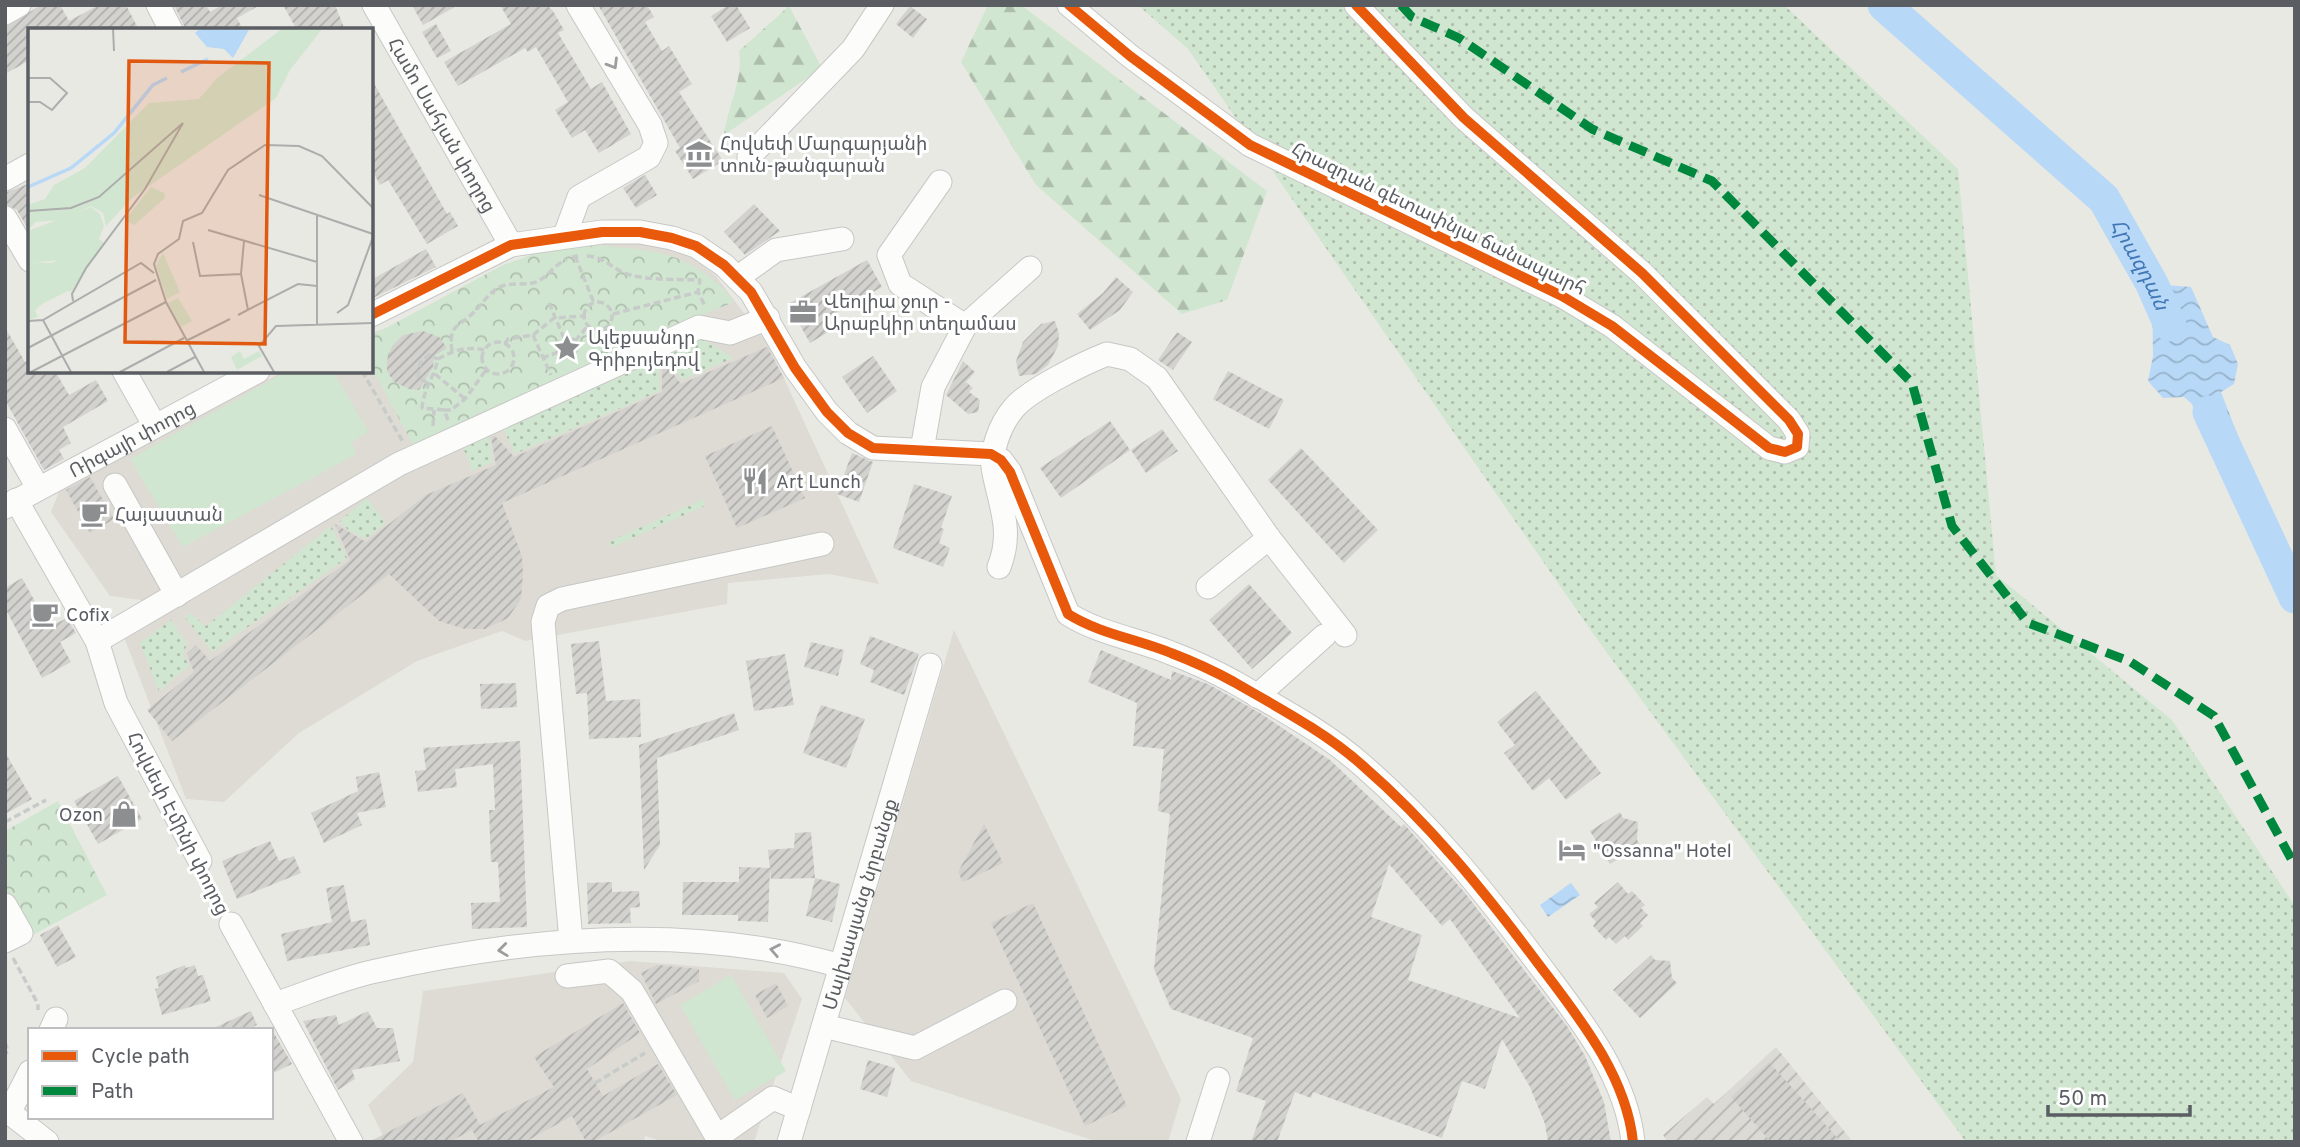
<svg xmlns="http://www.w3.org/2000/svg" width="2300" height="1147" viewBox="0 0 2300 1147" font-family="Overpass,'Noto Sans Armenian',sans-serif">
<defs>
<pattern id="industrial-furrows" width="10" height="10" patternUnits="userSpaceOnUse" patternTransform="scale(1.75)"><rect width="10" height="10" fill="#dbdad5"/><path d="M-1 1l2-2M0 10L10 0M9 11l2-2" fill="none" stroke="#b5b4b0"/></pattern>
<pattern id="grass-dots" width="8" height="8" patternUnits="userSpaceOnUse" patternTransform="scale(1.75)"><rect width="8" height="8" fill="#d1e6d0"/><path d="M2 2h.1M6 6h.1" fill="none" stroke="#adbeac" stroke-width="1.8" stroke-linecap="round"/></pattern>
<pattern id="forest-firs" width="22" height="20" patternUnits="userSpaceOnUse" patternTransform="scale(1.75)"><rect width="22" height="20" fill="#d1e6d0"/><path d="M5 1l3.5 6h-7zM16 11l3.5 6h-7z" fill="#adbeac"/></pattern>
<pattern id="park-crowns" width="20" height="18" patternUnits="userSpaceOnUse" patternTransform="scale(1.75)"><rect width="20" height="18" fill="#d1e6d0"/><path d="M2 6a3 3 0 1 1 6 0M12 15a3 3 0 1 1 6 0" fill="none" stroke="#adbeac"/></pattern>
<pattern id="water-waves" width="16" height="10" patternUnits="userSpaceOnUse" patternTransform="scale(1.75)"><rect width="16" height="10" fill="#b7d8f6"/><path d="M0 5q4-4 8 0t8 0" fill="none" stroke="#98b2cb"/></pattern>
<pattern id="building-hatch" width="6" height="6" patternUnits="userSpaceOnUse" patternTransform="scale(1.75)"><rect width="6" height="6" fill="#d3d2cf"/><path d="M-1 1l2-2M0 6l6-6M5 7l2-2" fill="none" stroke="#aeaeab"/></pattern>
</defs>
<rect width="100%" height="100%" fill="#e9e9e4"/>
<path fill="url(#industrial-furrows)" d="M1776,1047L1853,1142H1668L1663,1135L1707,1097L1714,1104Z"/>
<path fill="#dddbd3" d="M638,242L684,251L715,275L769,346L879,584L829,574L728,583L727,604L525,641L502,631L417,661L299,733L224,802L186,799L124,637L144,614L141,600L110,596L51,512L60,489L284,371H371V333L388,328L500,267L559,244Z
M954,630L1181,1099L1168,1142H1098L911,1081L845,998Z
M630,961L784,973L802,999L754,1142H664L645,1136L644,1142H386L368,1105L413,1062L423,991Z"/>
<path fill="url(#grass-dots)" d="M1138,5H1784L1958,169L1996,575L2172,720L2295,906V1142H1966L1594,635L1188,49Z
M698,335L733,358L682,380L673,366L669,350Z
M655,355L659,366L660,391L515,454L501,424Z
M485,430L491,445L493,462L472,471L461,442Z
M367,498L386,523L366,539L348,530L340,521Z
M704,499L705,506L612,547L608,542Z
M331,526L347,558L212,652L185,617L190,613L206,626Z
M171,620L187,644L183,654L189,666L159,691L140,643Z"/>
<path fill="url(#forest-firs)" d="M988,5H1021L1267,191L1227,300L1182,314L1036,185L961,62Z
M789,6L822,68L724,135C728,104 743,82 739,51Z"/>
<path fill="url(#park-crowns)" d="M589,245C651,249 694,251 734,302L655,334L413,445L371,366V336L503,265L545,250Z
M58,801L107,895L31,936L5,887V831Z"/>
<path fill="#d1e6d0" d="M287,371H333L368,431L351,443L357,454L183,547L130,459Z
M731,975L786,1071L735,1100L680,1005Z"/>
<path fill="url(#water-waves)" d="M2152,284L2191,287L2213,337L2230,345L2238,364L2234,384L2221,392L2240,441L2226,452L2211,455L2192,404L2184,397L2163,398L2148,381L2153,356Z
M1571,883L1580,895L1548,917L1540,905Z"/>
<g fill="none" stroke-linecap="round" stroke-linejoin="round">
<g stroke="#b7d8f6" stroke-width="33">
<path id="s1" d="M1884,5L2104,199L2152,284L2170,325"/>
<path d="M2209,412L2295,597"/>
</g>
</g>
<path fill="url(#building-hatch)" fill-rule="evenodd" d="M41,5H60L69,21L99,5H126L139,30H30V60L5,74V27Z
M174,5H206L210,12L222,5H260L237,18L243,30H186Z
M283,5H335L345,30H297Z
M412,5H458L423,25Z
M500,5H547L553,11L564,30L558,33L591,89L602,82L631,134L599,153L585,130L572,138L555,110L568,102L536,47L528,52L525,48L458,86L444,62L511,24Z
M598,5H647L654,17L645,22L662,51L669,46L692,84L679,92L723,161L693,179L675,151L680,148Z
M729,5H736L750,28L727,42L711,16Z
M910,6L927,19L913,38L896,24Z
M436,24L451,51L437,58L422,32Z
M371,78L447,214L450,212L458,226L427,244L388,180L380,185L371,168Z
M645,175L657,195L636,208L623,188Z
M30,183V231H29L17,210L5,204V193Z
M754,204L780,231L745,255L724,232Z
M426,249L436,267L371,299V280Z
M867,260L882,287L823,320L830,331L810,343L788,304Z
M1116,277L1133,292L1120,310L1090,330L1077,314L1103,293Z
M1055,321L1059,334L1058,346L1048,365L1036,374L1019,376L1016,361L1023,342L1041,324Z
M5,327L25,362L30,360V371H55L69,395L96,380L108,401L63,427L71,443L59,450L64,459L44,470L5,400Z
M423,331L439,337L447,348L434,356L433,367L419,390L409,389L393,381L387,371V360L392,346L403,335Z
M1177,332L1192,342L1173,370L1158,360Z
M767,347L784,378L502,503L522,556L523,574L521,599L508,618L485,629H465L439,621L389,574L172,741L147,710L194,672L187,654L196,645L210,661L350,560L335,524L366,542L426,495L496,465L491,437L495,436L514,457L662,392V359L681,384Z
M873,356L897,391L867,413L842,377Z
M963,361L975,372L966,382L973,388L969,392L980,400L978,412L968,414L946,395Z
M1228,371L1284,400L1269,429L1213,399Z
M1110,421L1130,450L1061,498L1040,468Z
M772,426L805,498L737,528L705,456Z
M1162,429L1178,451L1146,473L1131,450Z
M1301,448L1378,530L1344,563L1268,480Z
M852,453L873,462L859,502L837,494Z
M90,477L114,519L90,533L66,490Z
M914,484L952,496L941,528L944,529L939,543L950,548L943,567L893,548Z
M22,578L49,627L67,618L76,633L60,642L71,662L42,678L5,608V588Z
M1249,584L1292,633L1252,669L1209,620Z
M870,636L919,654L904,695L870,682L874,670L860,664Z
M599,641L606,701L640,699L641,737L589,739L587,693L576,694L571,644Z
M811,642L844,650L838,676L804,667Z
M1101,650L1171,680L1172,671L1208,684L1260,713L1330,760L1401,827L1404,824L1465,893L1567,1026L1585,1056L1604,1102L1611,1142H1548L1545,1124L1530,1087L1502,1039L1485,1089L1462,1081L1442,1138L1313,1092L1311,1098L1295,1092L1277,1142H1251L1266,1101L1236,1091L1253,1038L1171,1009L1154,969L1170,814L1158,811L1164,749L1133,746L1137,703L1088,682ZM1389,864L1442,926L1450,919L1520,1018L1408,980L1422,935L1371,917Z
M785,654L794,705L754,711L746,661Z
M516,683L517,707L481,709L480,684Z
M1536,691L1601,773L1566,800L1549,778L1533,791L1504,753L1515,745L1497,722Z
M821,705L865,719L846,768L803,753Z
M734,713L739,730L657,758L660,845L644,870L639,745Z
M520,741L527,927L472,929L471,903L500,902L498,862H491L489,810H495L493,764L455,769L457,787L418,792L415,771L426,770L423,748Z
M5,752L32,799L5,814Z
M379,772L386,807L357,813L362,825L324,843L311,813L358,791L356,777Z
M118,776L142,819L98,844L74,801Z
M1620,812L1623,818L1638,822L1637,840L1640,845L1610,864L1590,831Z
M984,824L1003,863L963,882L958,872Z
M811,832L815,878L771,879L768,850L794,848L795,833Z
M270,841L279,861L294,856L301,873L237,899L222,861Z
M739,867L770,868L768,922L738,921V915H682L683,882H739Z
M815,878L840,884L832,922L806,916Z
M612,882V892L639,891L640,907L630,908L631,923L588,924L587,883Z
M1618,882L1628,894L1632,891L1645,905L1641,908L1648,915L1640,923L1643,926L1628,940L1625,936L1616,944L1609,937L1606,940L1593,926L1596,922L1589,914L1598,907L1594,903Z
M344,885L351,922L366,919L370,945L287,961L281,934L332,922L326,888Z
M1033,903L1127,1106L1085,1126L991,923Z
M58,925L76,957L57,967L40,935Z
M1651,955L1655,960L1670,961L1672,978L1677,983L1640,1018L1613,990Z
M185,965L186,968L195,965L198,976L203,975L211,1001L162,1015L155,989L159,988L156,977Z
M657,965L699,969V981L656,1004L641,973Z
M776,983L788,1006L767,1018L755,995Z
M623,1003L640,1033L587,1069L603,1096L658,1064L677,1095L593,1142H586L572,1116L525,1142H479L472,1130L449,1142H369L463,1093L480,1125L554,1087L534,1057Z
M251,1011L257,1025L245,1030H209Z
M368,1011L377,1028H393L400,1061L352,1070L355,1079L338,1090L303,1021L336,1015L339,1025Z
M271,1028L292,1064L271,1074Z
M868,1060L895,1068L887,1097L860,1089Z
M1769,1062L1841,1142H1771L1731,1097Z"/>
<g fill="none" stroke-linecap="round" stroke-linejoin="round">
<defs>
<g id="minor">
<path d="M158,5L171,30"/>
<path id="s2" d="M374,5L511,245"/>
<path d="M1069,5L1130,56L1250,145L1562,296L1612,326L1769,448L1785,452L1797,447L1798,434L1789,420L1642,273L1464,118L1356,5"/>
<path d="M5,13L19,5"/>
<path d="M749,157L853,49L882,5"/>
<path d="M5,179L30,165"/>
<path d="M940,182L889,255L900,284L965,326"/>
<path d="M5,218L30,260"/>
<path d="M565,235L579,197L649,157L656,143L650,125L578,5"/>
<path d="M737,278L776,250L842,239"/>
<path d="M371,315L511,245L602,232H640L672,238L696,246L724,265L751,292L795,368L827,412L848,433L873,448L991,454L1001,460L1010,472L1068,614C1100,634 1137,639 1171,653C1192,661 1214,671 1234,682C1277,707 1325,732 1362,765C1429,823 1484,891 1537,962C1577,1015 1626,1074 1633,1142"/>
<path d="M124,371L155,426"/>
<path d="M5,429L38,488"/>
<path d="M922,450L933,387L965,326L1030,268"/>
<path d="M115,485L177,595"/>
<path d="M16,500L97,641L116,703L200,861"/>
<path id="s3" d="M5,507L258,371"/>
<path d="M999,567C1013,532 1001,508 994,473C989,453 1000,424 1014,408C1029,390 1084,363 1107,354L1130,359L1157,378L1269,538L1345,635"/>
<path d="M1208,587L1269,538"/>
<path d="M97,641L399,464L699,327L730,333L768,318"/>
<path d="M1257,696L1324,636"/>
<path d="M5,905L21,933L5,941"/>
<path d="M231,924L351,1142"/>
<path d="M571,941L543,622L548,606L562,599L822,544"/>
<path d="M567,976L609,971L632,991L717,1137L773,1098L799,1109"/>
<path d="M275,1004C308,993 342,978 376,971C527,937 692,923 841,966"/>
<path d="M824,1026L915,1048L1005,1001"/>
<path d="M51,1030L56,1019"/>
<path d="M5,1109L47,1142"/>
<path d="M10,1111L30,1072"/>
<path id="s4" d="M789,1142L930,665"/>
<path d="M1198,1142L1218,1079"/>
</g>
</defs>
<use href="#minor" stroke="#c6c7c6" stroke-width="25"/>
<path stroke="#c7cbc9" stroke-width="3.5" stroke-dasharray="7 3.5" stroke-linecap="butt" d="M575,256L594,303
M587,256C605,257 612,269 627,274C650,281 676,279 700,280L698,292
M584 316a14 14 0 1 1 28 0a14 14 0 1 1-28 0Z
M549,303L564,338
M613,314L698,292L705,306
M605,329L612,347
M533,335L551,375
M557 347a10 10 0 1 1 20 0a10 10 0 1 1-20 0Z
M575,341L587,327
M482 358a16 16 0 1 1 32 0a16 16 0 1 1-32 0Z
M505,344L508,339L533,335L554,318L584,316
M452,351C448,323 459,328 474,312C484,303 488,292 502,286C513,282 526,286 536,282C547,278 555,264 567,259
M542,358L559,352
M362,371L403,442
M435,374L465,399
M427,383L418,377L420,363L429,355L438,359
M444,410L422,408C424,388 434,377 438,359C454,350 467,346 484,350
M448,420L444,410H451L465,399L486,370
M433,426L434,410
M5,822L46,800
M209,879L222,906
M13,958L38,1004V1010
M5,1042L8,1052L5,1053
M595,1083L645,1053"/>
<use href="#minor" stroke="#fcfcfb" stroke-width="23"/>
<path stroke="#c7cbc9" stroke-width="3.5" stroke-dasharray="7 3.5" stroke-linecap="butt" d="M572,257L578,256"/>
<path stroke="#00873e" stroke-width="9" stroke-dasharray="18 9" stroke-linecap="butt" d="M1401,5L1412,17L1459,38L1592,129L1712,181L1912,383L1952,526L2028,623L2129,661L2214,716L2295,866"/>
<defs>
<path id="cycleway" d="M1069,5L1130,56L1250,145L1562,296L1612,326L1769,448L1785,452L1797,447L1798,434L1789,420L1642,273L1464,118L1356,5
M371,315L511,245L602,232H640L672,238L696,246L724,265L751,292L795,368L827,412L848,433L873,448L991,454L1001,460L1010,472L1068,614C1100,634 1137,639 1171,653C1192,661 1214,671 1234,682C1277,707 1325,732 1362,765C1429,823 1484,891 1537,962C1577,1015 1626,1074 1633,1142"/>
</defs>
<use href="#cycleway" stroke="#fff" stroke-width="15"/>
<use href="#cycleway" stroke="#e8590c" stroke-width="10"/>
</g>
<defs><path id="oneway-chevron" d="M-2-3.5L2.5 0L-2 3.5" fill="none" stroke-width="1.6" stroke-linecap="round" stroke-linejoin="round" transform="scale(1.75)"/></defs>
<g stroke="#9b9d9f">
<use href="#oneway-chevron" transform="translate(613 64) rotate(59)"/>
<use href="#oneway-chevron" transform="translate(503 950) rotate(173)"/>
<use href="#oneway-chevron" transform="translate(775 950) rotate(-169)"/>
</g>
<defs>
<symbol id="museum-bare" viewBox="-9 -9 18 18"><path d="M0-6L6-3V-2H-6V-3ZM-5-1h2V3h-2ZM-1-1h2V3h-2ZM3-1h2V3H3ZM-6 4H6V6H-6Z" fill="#8c8e90" stroke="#fff" stroke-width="2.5" paint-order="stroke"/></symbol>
<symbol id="office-bare" viewBox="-9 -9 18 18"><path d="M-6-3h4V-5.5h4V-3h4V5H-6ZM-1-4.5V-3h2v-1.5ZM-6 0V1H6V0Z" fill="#8c8e90" stroke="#fff" stroke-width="2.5" paint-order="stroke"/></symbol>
<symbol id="sight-bare" viewBox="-9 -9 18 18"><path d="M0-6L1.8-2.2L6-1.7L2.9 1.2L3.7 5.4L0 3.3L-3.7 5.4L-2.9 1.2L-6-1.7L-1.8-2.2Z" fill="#8c8e90" stroke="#fff" stroke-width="2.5" paint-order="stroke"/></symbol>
<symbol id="restaurant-bare" viewBox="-9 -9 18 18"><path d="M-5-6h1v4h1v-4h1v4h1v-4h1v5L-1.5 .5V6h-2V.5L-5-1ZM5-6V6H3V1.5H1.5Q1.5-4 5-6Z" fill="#8c8e90" stroke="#fff" stroke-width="2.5" paint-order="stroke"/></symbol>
<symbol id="cafe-bare" viewBox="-9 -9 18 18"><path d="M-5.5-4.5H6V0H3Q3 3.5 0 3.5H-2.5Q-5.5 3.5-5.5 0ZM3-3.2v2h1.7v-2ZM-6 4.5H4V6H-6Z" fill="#8c8e90" stroke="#fff" stroke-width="2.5" paint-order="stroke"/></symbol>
<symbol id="shop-bare" viewBox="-9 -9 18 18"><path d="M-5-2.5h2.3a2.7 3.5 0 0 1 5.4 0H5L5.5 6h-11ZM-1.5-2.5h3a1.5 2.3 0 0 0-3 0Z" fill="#8c8e90" stroke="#fff" stroke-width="2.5" paint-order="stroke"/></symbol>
<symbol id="hotel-bare" viewBox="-9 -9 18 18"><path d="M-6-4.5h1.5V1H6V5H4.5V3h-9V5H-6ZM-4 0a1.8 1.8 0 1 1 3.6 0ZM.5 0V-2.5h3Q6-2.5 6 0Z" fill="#8c8e90" stroke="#fff" stroke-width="2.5" paint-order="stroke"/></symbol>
</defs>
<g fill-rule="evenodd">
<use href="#museum-bare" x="680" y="135" width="38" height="38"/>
<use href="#office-bare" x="784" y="293" width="38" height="38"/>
<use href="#sight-bare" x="548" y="329" width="38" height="38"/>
<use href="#restaurant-bare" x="736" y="462" width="38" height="38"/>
<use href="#cafe-bare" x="75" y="495" width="38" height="38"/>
<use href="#cafe-bare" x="26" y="595" width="38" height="38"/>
<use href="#shop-bare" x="105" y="795" width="38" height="38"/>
<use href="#hotel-bare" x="1553" y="831" width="38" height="38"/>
</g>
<g text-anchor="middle" stroke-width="6" stroke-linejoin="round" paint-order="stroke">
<g font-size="19" fill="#5a5d62" stroke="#fff">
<text dy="7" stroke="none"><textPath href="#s2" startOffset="138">Համո Սահյան փողոց</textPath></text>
<text transform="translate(1439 218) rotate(26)" y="7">Հրազդան գետափնյա ճանապարհ</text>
<text dy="7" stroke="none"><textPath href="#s3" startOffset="144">Ռիգայի փողոց</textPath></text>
<text transform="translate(179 823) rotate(63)" y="7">Հովսեփ Էմինի փողոց</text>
<text dy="7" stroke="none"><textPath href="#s4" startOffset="248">Մալխասյանց նրբանցք</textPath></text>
</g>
<g font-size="19" fill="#5a5d62" stroke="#fff" text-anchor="start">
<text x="720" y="150">Հովսեփ Մարգարյանի<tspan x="720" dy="22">տուն-թանգարան</tspan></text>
<text x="824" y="308">Վեոլիա ջուր -<tspan x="824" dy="22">Արաբկիր տեղամաս</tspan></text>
<text x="588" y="344">Ալեքսանդր<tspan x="588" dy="22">Գրիբոյեդով</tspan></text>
<text x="776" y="488">Art Lunch</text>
<text x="115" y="521">Հայաստան</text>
<text x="66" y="621">Cofix</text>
<text x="103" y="821" text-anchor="end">Ozon</text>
<text x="1593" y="857">"Ossanna" Hotel</text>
</g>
<g font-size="21" font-style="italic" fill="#4177b6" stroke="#fff">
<text dy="7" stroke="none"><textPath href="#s1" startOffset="368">Հրազդան</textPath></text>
</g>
</g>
<g transform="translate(28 28)">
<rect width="345" height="345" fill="#e9e9e4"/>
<path d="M255,0H295L262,42L248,70L105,169L78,198L75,185L63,178L33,192L8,194L0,202V177L17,171L26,157L57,140L121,75L171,71L189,50Z" fill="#d1e6d0"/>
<path d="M123,159L136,165L137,170L106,197L97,192ZM63,179L72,186L76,198L71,211L77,216L43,264L39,262L60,230L0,235V203Z" fill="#d1e6d0"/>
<path d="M135,225L152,264L139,271L128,237ZM42,227L62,229L40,263L14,276L7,282L10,289L0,292V234L23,235ZM212,323L216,331L231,323L234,328L209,342L203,329Z" fill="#d1e6d0"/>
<path d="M150,270L164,293L153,299L140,275Z" fill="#d1e6d0"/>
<path d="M173,0H222L205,30L196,21L179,19L167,5Z" fill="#b7d8f6"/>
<path fill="none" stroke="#b7d8f6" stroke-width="3.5" d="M153,44L180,31M0,159L43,140L86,105L125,57L139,50"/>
<path fill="none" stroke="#acadac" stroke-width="2" d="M85,0L86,23M0,50H22L39,65L24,82L12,74H0M231,167L345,206M0,183L43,180L71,169L155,95L117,161L58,240L44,266L45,273M289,188V296M180,202L289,234M216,213L213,246L220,282M165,214L172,248L213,246M309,285L320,277L345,209M210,287L270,256L289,258M15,292L43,344M0,293L15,292L113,235L126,245M158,313L202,291M0,320L128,252M3,344L138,274M92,344L156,310M139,344L167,329M176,344L138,274L126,236L130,226L151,211L155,193L174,185L200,142L237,117L271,118L294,128L345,180M246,344L231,318L248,298L345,295"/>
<path fill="#e15910" fill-opacity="0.15" stroke="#e15910" stroke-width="3.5" d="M101,33L241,35L237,316L97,314Z"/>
<rect width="345" height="345" fill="none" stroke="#5a5d62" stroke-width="3.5"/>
</g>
<rect width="2300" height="1147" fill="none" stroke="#5a5d62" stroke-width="14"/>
<rect x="28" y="1028" width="245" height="91" fill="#ffffff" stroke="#bdbec0" stroke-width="2"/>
<rect x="42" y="1051" width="35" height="10" fill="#e8590c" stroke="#bdbec0" stroke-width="2"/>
<text x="91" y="1063" font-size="21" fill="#5a5d62">Cycle path</text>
<rect x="42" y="1086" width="35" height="10" fill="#00873e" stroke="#bdbec0" stroke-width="2"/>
<text x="91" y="1098" font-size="21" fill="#5a5d62">Path</text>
<path d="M2048 1105v10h142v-10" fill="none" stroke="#5a5d62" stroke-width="3.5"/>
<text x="2058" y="1105" font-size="21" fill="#5a5d62" stroke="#ffffff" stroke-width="5" paint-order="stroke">50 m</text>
</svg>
